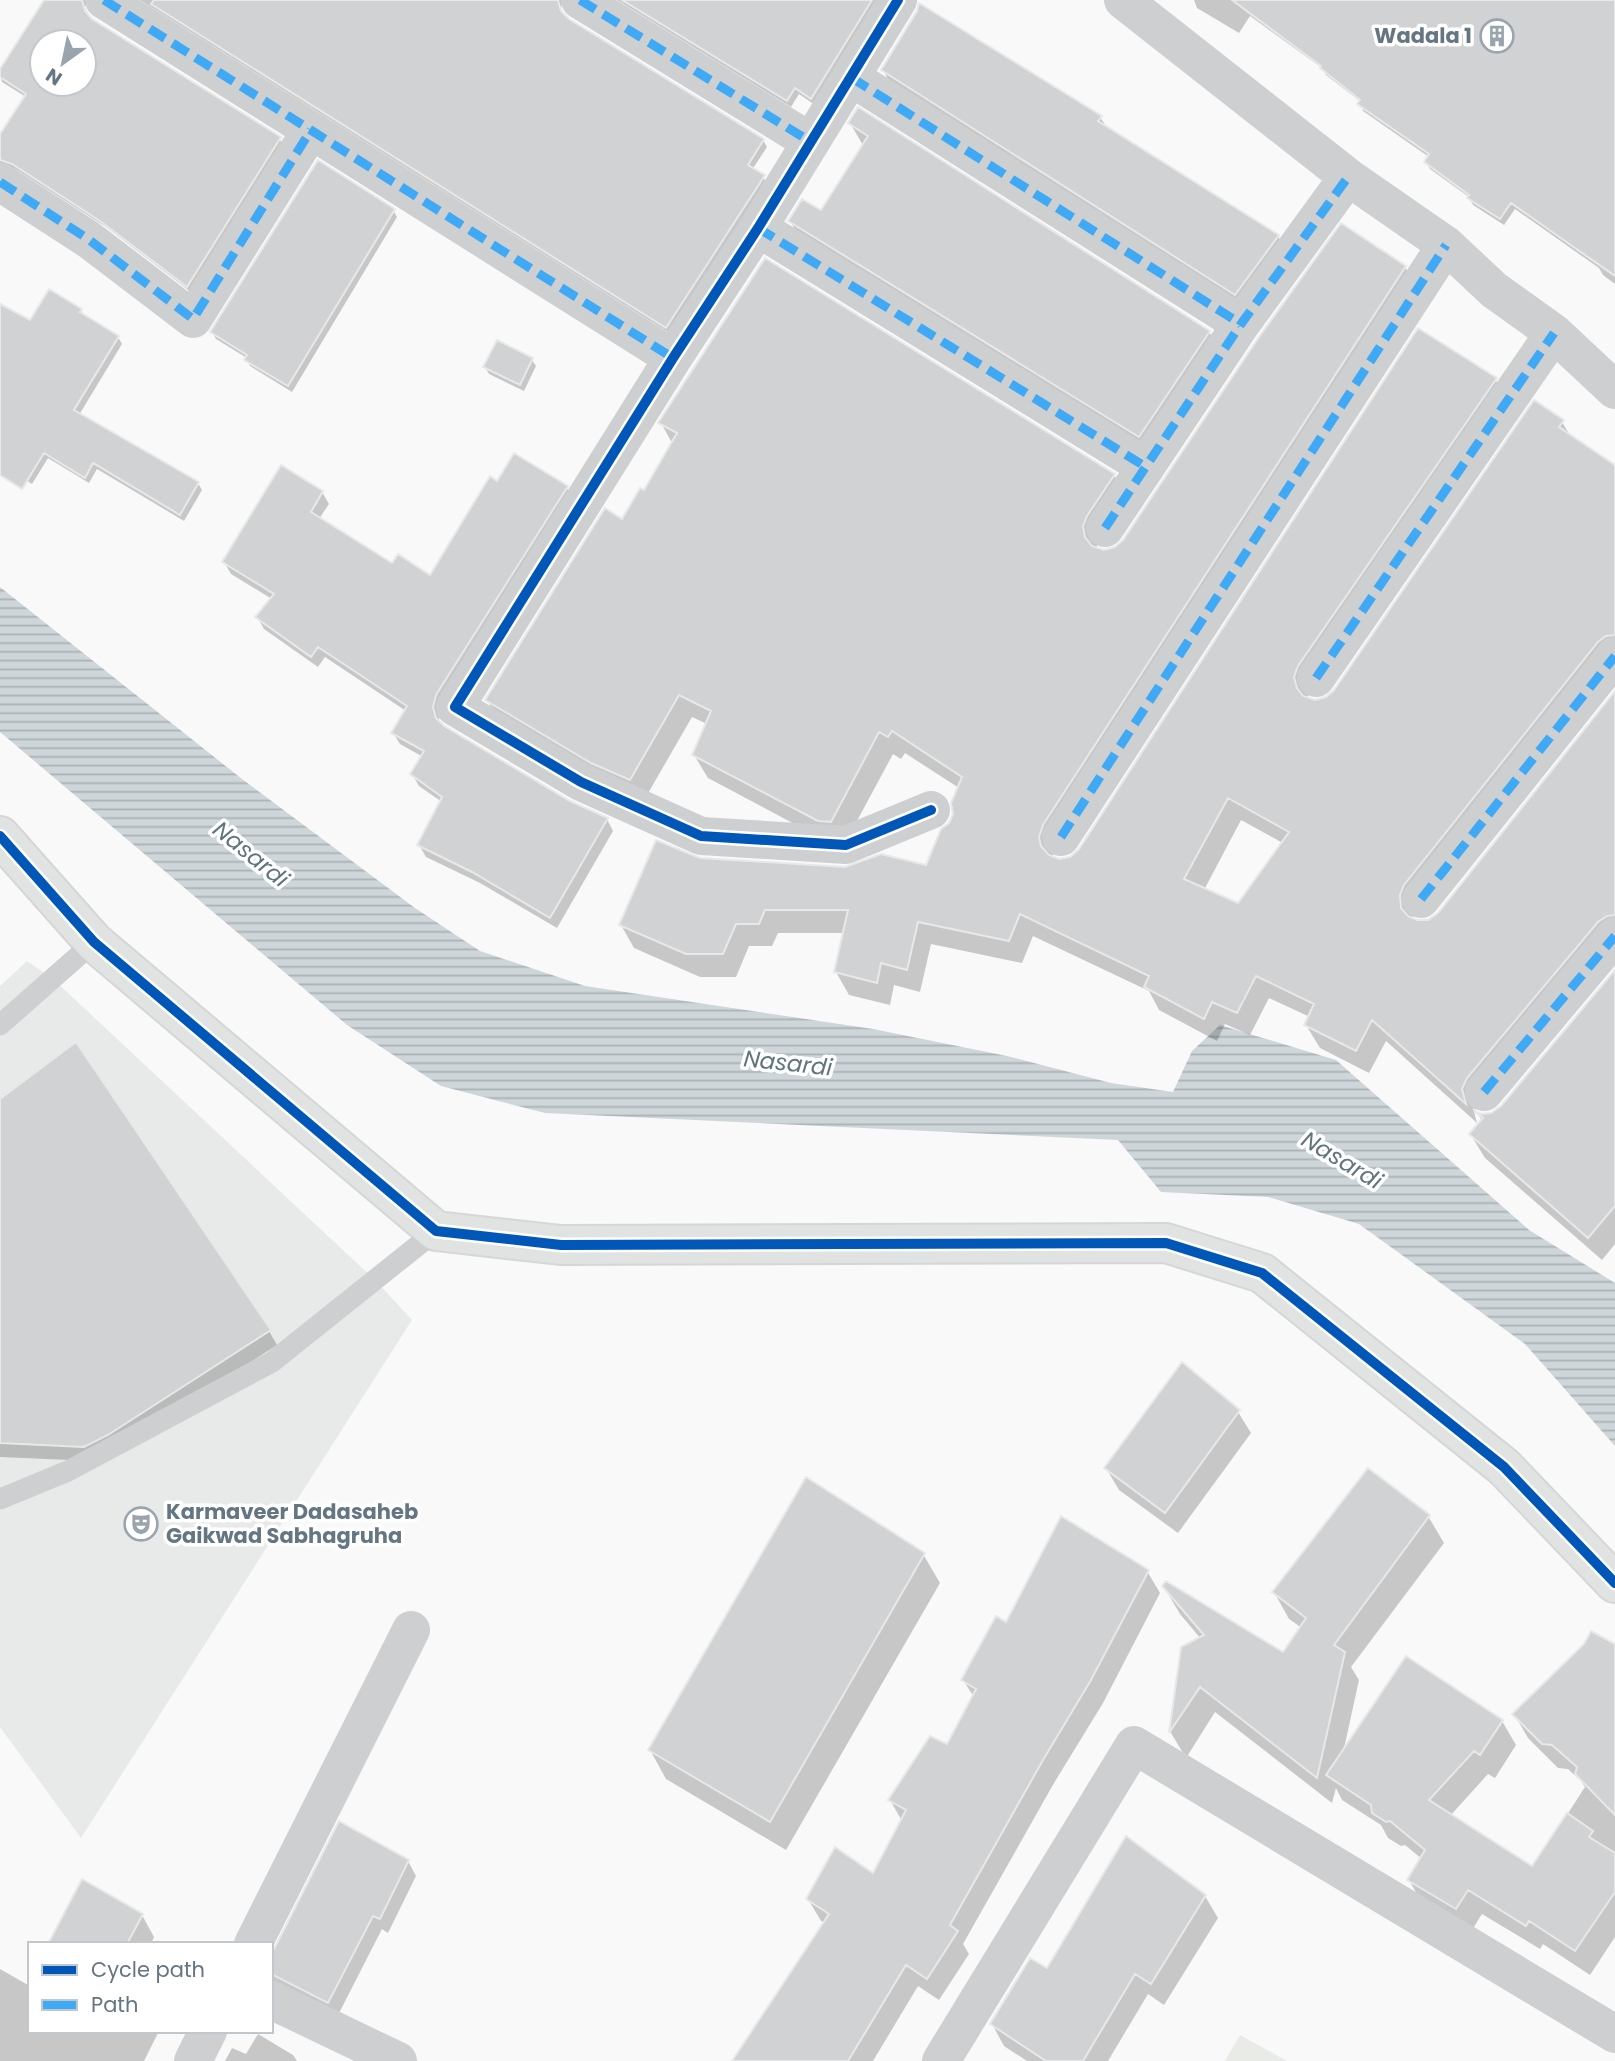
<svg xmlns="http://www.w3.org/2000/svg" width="1615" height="2061" viewBox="0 0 1615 2061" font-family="Poppins,sans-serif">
<defs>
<pattern id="water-rules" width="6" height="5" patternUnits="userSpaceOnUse" patternTransform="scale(1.75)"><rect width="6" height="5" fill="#ced6d9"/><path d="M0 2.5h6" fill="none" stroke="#abb2b5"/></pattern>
</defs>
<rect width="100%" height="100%" fill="#f9f9f9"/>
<path fill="#e8e9e9" d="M27,961L53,979L375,1280L412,1320L81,1838L0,1727V986Z"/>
<path fill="#e8ebe6" d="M1240,2035L1287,2061H1225Z"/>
<path fill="url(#water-rules)" d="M0,587L242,779L415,908L480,951L585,986L873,1029L1007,1056L1111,1083L1173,1092L1192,1051L1220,1025L1336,1060L1529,1230L1615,1283V1446L1525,1344L1359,1224L1268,1197L1161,1192L1118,1140L545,1113L441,1086L347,1025L0,732Z"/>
<path fill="#0003" fill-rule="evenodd" d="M46,0H87L85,8L91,19L279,138L283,145L191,292L106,227L17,170L6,166L0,168V137L26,97L2,82L0,73ZM42,42H84V84H42Z
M140,0H563L561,8L562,15L567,20L763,140L767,147L752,170L763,177L767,183L671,334Z
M617,0H880L815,105L799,94L791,107Z
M1194,0H1615V284L1603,275L1599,268L1515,209L1504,225L1473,205L1469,197L1430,169L1426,162L1429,157L1363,111L1361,102L1326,75L1322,68L1250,16L1239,33L1197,8Z
M883,70L1100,117L1108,129L1278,236L1290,258L1248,315L895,92Z
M850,123L1209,332L1223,356L1153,460L804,245L790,221L821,213L864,147Z
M393,210L397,217L292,392L250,366L247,358L216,339L212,332Z
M1405,267L1418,290L1055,849L1052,858L1059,861L1071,858L1495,379L1509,402L1310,689L1307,699L1315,702L1327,699L1562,422L1571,437L1615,467V662L1416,909L1412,920L1429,921L1439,914L1615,694V942L1480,1101L1476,1110L1473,1108L1477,1123L1386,1041L1369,1073L1320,1048L1306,1025L1310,1017L1269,998L1250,1035L1225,1024L1217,1041L1159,1010L1149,991L1033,936L1022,963L931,944L920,992L894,985L890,1005L849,995L836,972L845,933H778L772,946H749L736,977H700L634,948L621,925L699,860L845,869L928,867L954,814L959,788L905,753L901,759L893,754L844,845L832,844L708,778L694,755L707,724L692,717L643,802L501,723L487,700L645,492L672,443L661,423L1114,475L1127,498L1099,539L1096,549L1103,551L1115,549ZM1241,820L1283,843L1239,905L1204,890Z
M0,306L31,323L81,310L85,317L118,337L122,344L79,415L198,483L202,490L184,521L97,469L89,483L48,458L32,484L0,464Z
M532,360L536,366L524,391L489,374L485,367Z
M498,483L566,487L573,498L442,707L439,720L440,724L569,802L607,819L613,831L557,928L480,883L426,857L419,845L442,802L419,786L412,774L423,757L400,744L393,733L406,711L325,657L318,667L264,629L258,618L272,599L231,574L224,562L322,492L329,504L319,519L393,566L430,578Z
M1615,973V1244L1602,1260L1485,1158L1471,1135L1482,1121L1478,1114H1491L1502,1107Z
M0,1101L269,1331L277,1345L116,1449L93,1461L0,1457Z
M1238,1412L1251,1433L1178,1533L1119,1490L1106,1468Z
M1428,1516L1444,1543L1351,1667L1359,1680L1343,1753L1502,1721L1516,1745L1495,1778L1488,1774L1450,1816L1532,1869L1585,1787L1581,1781L1568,1769L1558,1768L1528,1738L1514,1714L1615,1643V1937L1590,1975L1543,1944L1540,1949L1482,1914L1470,1933L1423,1905L1409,1880L1422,1859L1405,1845L1401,1846L1388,1838L1381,1825L1342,1800L1336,1788L1332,1803L1215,1712L1186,1758L1171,1733L1183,1648L1201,1639L1180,1614L1164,1587L1284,1655L1302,1628L1289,1619L1274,1592Z
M923,1554L940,1583L786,1850L666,1779L650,1750Z
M1147,1571L1160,1593L1103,1703L1054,1783L963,1944L969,1954L939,2000L918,1986L873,2061H740L825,1923L821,1921L808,1899L873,1875L902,1821L890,1800L947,1746L974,1697L963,1680L1007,1625Z
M408,1861L416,1876L388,1933L382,1929L337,2017L271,1983V1958Z
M1205,1896L1218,1918L1164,2005L1148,1994L1108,2061H1027L1004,2046L992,2024L1047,1970Z
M142,1915L154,1937L151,1944H50Z
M0,1969L28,1985L30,1982V2031H159L144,2061H0Z
M258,2034L293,2055L297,2061H225L232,2048L246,2054Z"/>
<path fill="#d0d2d3" stroke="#e8e8e8" stroke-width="2" fill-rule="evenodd" d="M44,0H82L85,11L92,19L281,137L187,287L100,221L12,164L0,160V134L26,94L0,77V69ZM42,42H84V84H42Z
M154,0H558L561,11L569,19L764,139L748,165L765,175L666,328L151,4Z
M622,0H872L811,99L795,88L787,101Z
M1232,0H1615V276L1511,203L1500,219L1467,198L1469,195L1424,162L1429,154L1357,104L1360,100L1320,68L1321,66Z
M919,3L1102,116L1098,121L1279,235L1235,295L881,70L917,11Z
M858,107L1210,331L1139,437L788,221L802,199L821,210L868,136L848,123Z
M318,160L395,209L288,386L244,360L247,355L210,332Z
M1341,223L1406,266L1043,825L1039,837L1041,846L1049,855L1059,859L1070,857L1079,849L1418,328L1497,378L1298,666L1294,677L1297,688L1303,696L1315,700L1326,697L1334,690L1534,400L1564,420L1559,427L1615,465V635L1606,636L1598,642L1404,885L1400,895L1401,908L1408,916L1417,920H1428L1438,913L1615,691V915L1607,916L1598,922L1467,1078L1462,1089L1466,1104L1372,1020L1356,1051L1304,1025L1314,1004L1256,976L1237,1013L1212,1002L1204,1019L1144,987L1149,976L1020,914L1009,941L918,922L907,970L881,963L877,983L834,972L848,910H765L759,924H736L723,954H686L619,925L656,840L700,858L845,867L881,854L926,865L941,829L949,823L953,814L951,803L962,777L892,731L888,737L879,732L831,822L818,821L692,755L711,711L679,695L630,780L591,763L485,700L605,508L622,519L640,488L644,490L677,433L658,423L765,258L1115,474L1087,516L1083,526L1085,537L1092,546L1104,550L1115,547L1123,540L1259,337ZM1228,798L1289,832L1238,903L1184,879Z
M49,289L82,309L80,312L119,336L74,410L199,482L180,515L93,463L85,478L44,453L22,489L0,475V304L30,320Z
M497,340L533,358L520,385L483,367Z
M514,453L568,486L436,695L433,707L436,718L444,726L570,801L608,818L550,918L472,872L417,845L442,797L410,774L424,751L391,733L407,706L318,647L311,657L255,617L274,594L222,562L281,465L323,491L311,512L392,563L398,554L430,575L490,476L497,481Z
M1615,970V1206L1588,1238L1469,1134L1483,1118L1474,1111L1481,1114L1491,1113L1501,1106Z
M76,1042L271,1330L108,1435L84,1447L0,1443V1099Z
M1182,1362L1240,1410L1165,1513L1104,1468Z
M1368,1468L1430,1515L1334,1645L1345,1652L1317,1778L1200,1687L1169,1733L1181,1647L1204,1635L1162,1586L1166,1581L1283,1652L1306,1618L1272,1592Z
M806,1477L925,1553L770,1822L648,1750Z
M1061,1516L1149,1570L1091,1680L1043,1760L950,1925L958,1931L927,1979L906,1965L848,2061H732L829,1914L806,1899L835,1847L873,1873L906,1810L888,1800L930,1736L947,1744L976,1689L961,1680L996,1616L1006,1622Z
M1591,1631L1615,1644V1815L1575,1774L1577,1767L1552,1745L1542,1744L1512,1714L1584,1644Z
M1406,1656L1503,1720L1480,1755L1474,1751L1429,1800L1532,1866L1567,1813L1593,1831L1589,1837L1615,1853V1892L1575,1951L1529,1921L1526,1926L1468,1890L1456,1909L1407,1880L1425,1850L1390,1821L1386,1822L1372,1813L1371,1805L1326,1775Z
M339,1821L409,1860L380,1919L373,1916L328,2003L271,1974V1955Z
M1126,1836L1206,1895L1151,1984L1135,1974L1083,2061H1046L990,2024L1030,1958L1047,1968Z
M82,1879L143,1914L127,1944H48Z"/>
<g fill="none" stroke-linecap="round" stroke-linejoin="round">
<defs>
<path id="secondary" d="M0,836L94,942L436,1231L561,1245L1166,1243L1262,1273L1504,1467L1615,1583"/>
</defs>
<use href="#secondary" stroke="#d5d6d7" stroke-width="42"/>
<path stroke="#cecfd0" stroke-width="21" d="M0,1025L94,942
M0,1499L68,1471L272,1362L436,1231"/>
<path stroke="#cecfd0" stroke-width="38" d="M104,0L673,358
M580,0L811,142
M898,0L758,228L673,358L455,707L581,782L701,836L846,845L931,810
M1123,0L1348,177L1446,245L1494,290L1554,333L1615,390
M852,78L1241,324
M0,182L88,239L193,319L311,130
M758,228L1146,467
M1105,528L1241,324L1348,177
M1316,678L1554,333
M1061,837L1446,245
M1421,899L1615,656
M1484,1092L1615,936
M253,1944L411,1630
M271,2000L398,2061
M193,2061L208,2031
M941,2061L1134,1745L1615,2034"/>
<use href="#secondary" stroke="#e1e2e2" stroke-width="38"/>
<path stroke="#3fa9f5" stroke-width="9" stroke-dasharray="18 9" stroke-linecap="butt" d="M104,0L673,358
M580,0L811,142
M852,78L1241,324
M0,182L88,239L193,319L311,130
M758,228L1146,467
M1105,528L1241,324L1348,177
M1316,678L1554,333
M1061,837L1446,245
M1421,899L1615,656
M1484,1092L1615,936"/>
<defs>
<path id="cycleway" d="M898,0L758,228L673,358L455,707L581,782L701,836L846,845L931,810
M0,836L94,942L436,1231L561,1245L1166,1243L1262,1273L1504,1467L1615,1583"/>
</defs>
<use href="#cycleway" stroke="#fff" stroke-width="15"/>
<use href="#cycleway" stroke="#0057b8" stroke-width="10"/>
</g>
<defs>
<symbol id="building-ring" viewBox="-11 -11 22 22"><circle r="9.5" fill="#fff" stroke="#99a4ac" stroke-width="1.5"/><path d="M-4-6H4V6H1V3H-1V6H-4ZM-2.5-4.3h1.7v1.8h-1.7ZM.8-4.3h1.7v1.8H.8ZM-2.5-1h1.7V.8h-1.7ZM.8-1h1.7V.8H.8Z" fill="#99a4ac"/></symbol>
<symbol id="theatre-ring" viewBox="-11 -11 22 22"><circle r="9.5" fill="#fff" stroke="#99a4ac" stroke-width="1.5"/><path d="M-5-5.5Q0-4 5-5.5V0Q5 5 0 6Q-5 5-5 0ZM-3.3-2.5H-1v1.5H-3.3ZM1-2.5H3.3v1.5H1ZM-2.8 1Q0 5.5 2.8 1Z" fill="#99a4ac"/></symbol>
</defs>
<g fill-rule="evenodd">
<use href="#building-ring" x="1478" y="17" width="38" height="38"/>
<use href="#theatre-ring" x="122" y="1505" width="38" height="38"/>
</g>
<g text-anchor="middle" stroke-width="7" stroke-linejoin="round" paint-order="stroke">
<g font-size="21" font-weight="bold" fill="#657683" stroke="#fff" text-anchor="end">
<text x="1472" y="43">Wadala 1</text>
<text x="166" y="1519" text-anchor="start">Karmaveer Dadasaheb<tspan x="166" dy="24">Gaikwad Sabhagruha</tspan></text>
</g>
<g font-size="23" font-style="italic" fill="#60757c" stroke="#fff">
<text transform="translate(251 854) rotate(39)" y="8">Nasardi</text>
<text transform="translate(788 1063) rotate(6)" y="8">Nasardi</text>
<text transform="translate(1342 1160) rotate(31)" y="8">Nasardi</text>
</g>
</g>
<rect x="28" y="1942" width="245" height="91" fill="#ffffff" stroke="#c1c8cd" stroke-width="2"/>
<rect x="42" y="1965" width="35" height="10" fill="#0057b8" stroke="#c1c8cd" stroke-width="2"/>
<text x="91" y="1977" font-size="21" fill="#657683">Cycle path</text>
<rect x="42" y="2000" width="35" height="10" fill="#3fa9f5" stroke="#c1c8cd" stroke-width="2"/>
<text x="91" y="2012" font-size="21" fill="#657683">Path</text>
<g transform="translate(63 63) rotate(213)"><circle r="33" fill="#ffffff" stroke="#c1c8cd" stroke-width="2"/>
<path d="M0-5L12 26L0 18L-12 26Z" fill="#99a4ac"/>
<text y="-10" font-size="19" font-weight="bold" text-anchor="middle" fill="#657683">N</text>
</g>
</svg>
